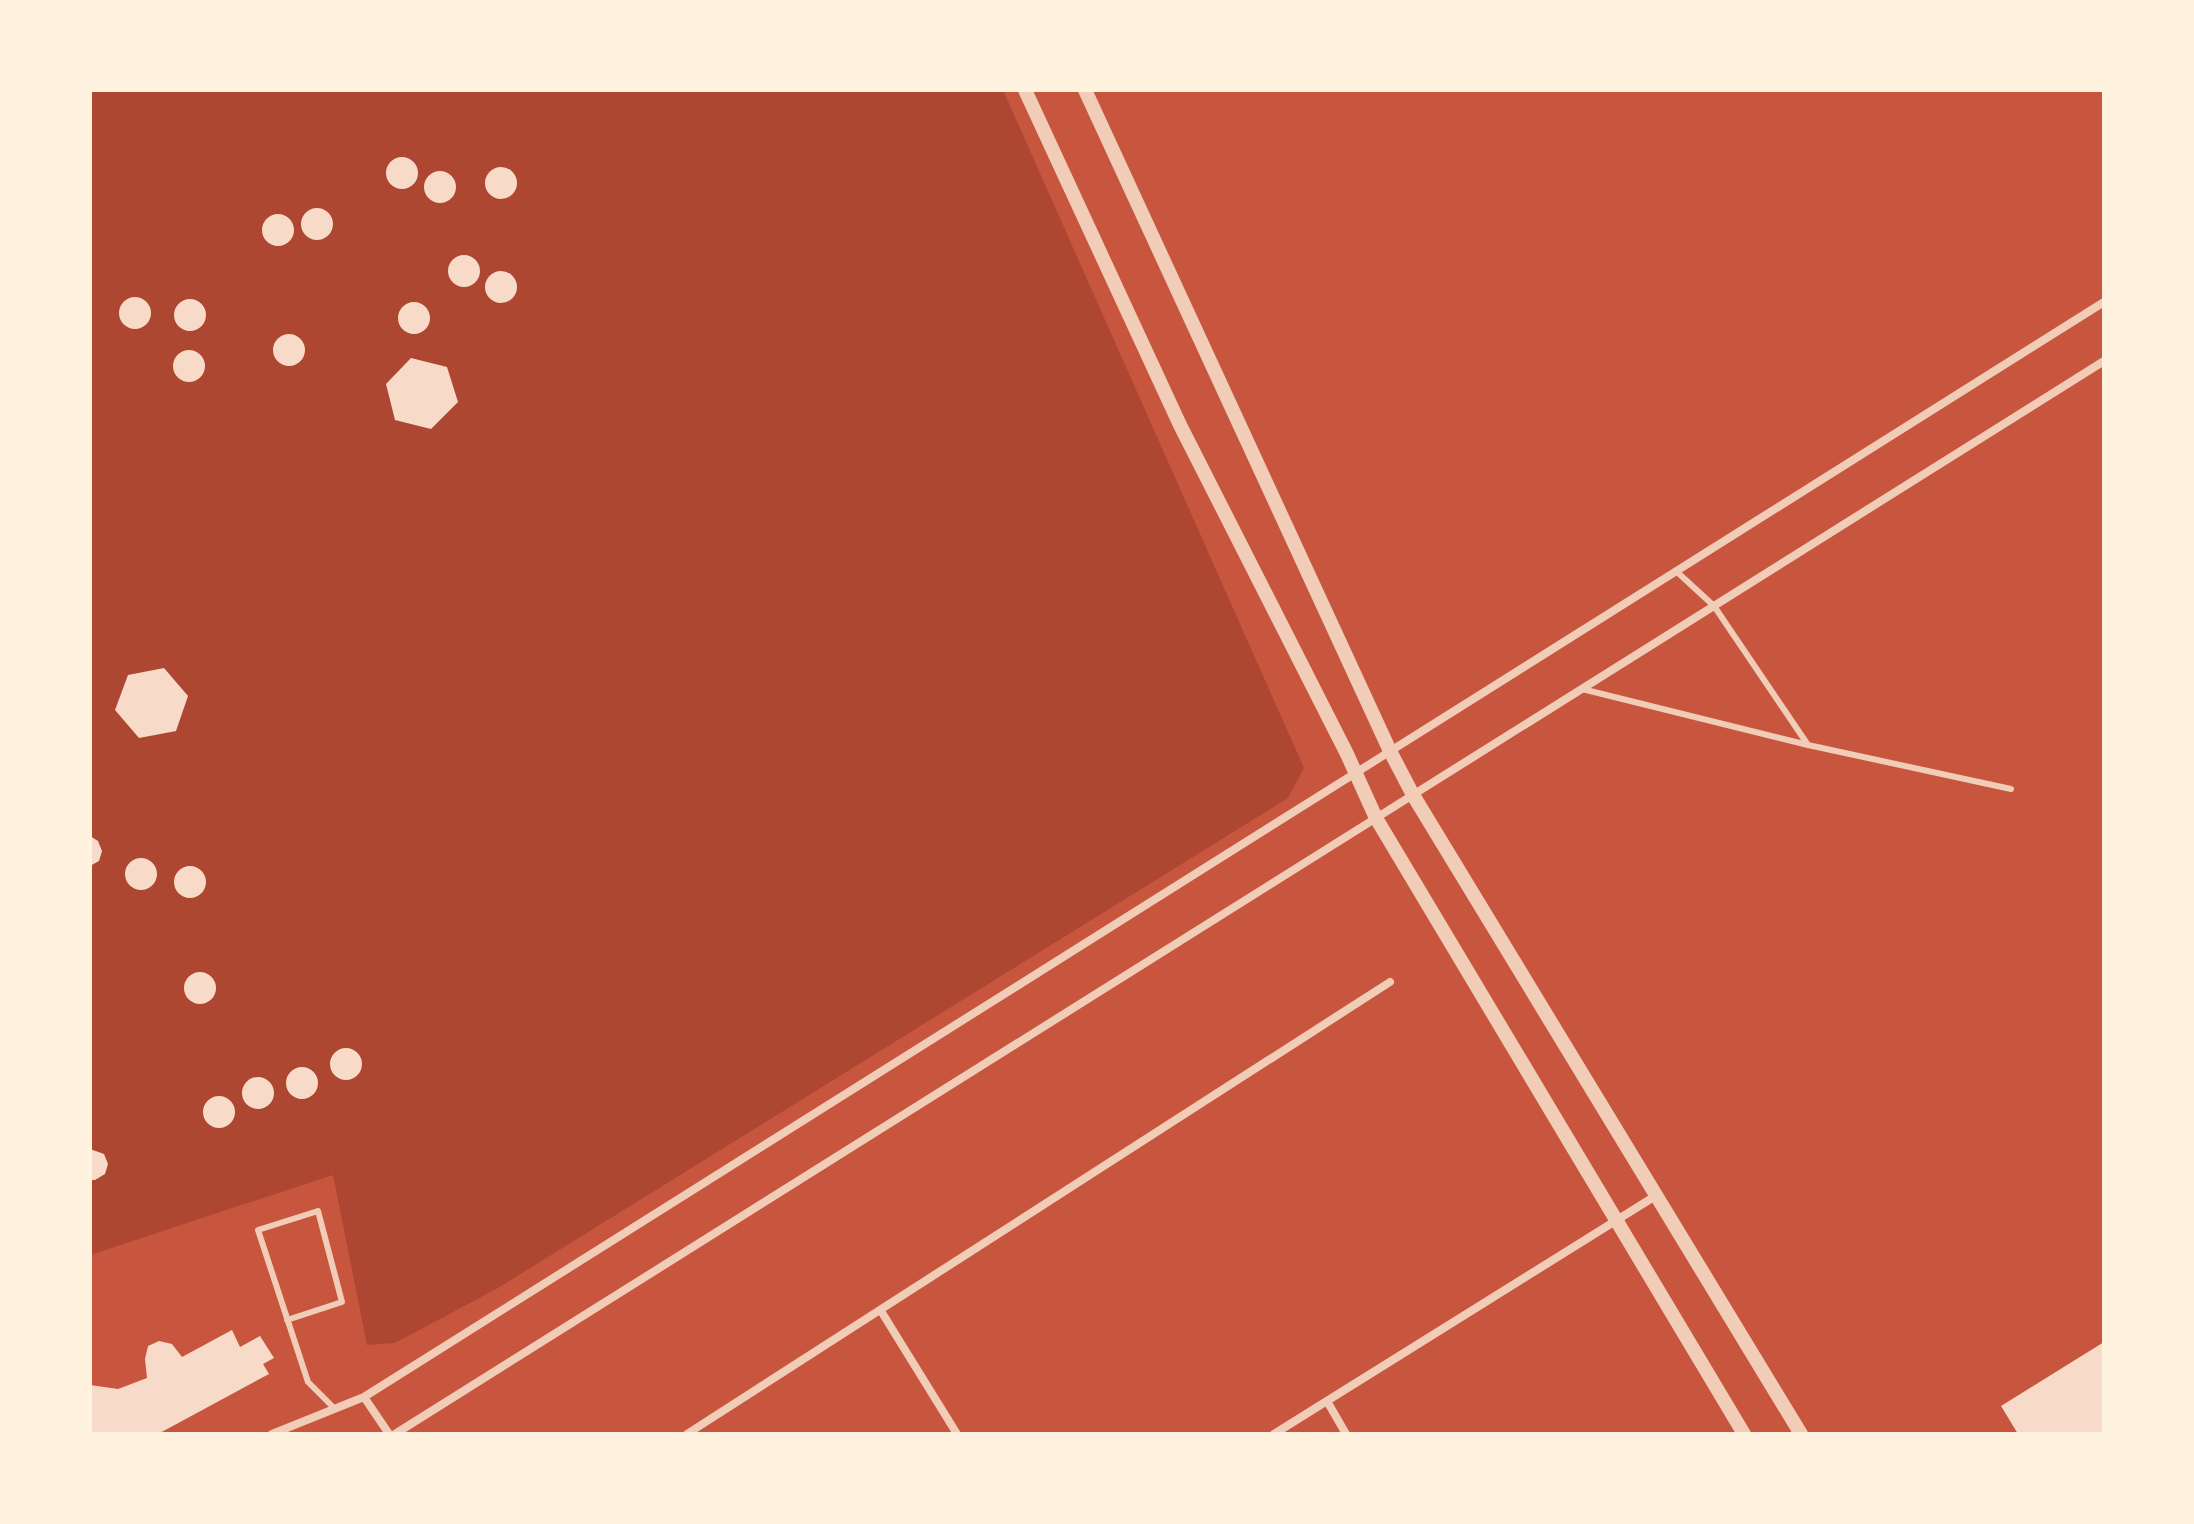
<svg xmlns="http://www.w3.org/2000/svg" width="2194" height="1524" viewBox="0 0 2194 1524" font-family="'Public Sans',sans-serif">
<rect width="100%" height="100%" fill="#c8553d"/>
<path fill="#ae4732" d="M90,90H1003L1304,768L1288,798L498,1288L395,1343L367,1345L333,1175L90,1255Z"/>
<path fill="#f7dbc8" d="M386 173a16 16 0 1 1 32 0a16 16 0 1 1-32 0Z
M485 183a16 16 0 1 1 32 0a16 16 0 1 1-32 0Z
M424 187a16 16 0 1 1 32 0a16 16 0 1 1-32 0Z
M301 224a16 16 0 1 1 32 0a16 16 0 1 1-32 0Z
M262 230a16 16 0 1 1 32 0a16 16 0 1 1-32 0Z
M448 271a16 16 0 1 1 32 0a16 16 0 1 1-32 0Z
M485 287a16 16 0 1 1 32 0a16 16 0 1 1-32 0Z
M119 313a16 16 0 1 1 32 0a16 16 0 1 1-32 0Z
M174 315a16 16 0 1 1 32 0a16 16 0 1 1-32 0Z
M398 318a16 16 0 1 1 32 0a16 16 0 1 1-32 0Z
M273 350a16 16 0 1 1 32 0a16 16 0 1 1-32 0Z
M173 366a16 16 0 1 1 32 0a16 16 0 1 1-32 0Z
M411,358L447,367L458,402L431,429L395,420L386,384Z
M164,668L188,696L176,731L139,738L115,710L128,675Z
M90,836L98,841L102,851L99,861L90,866Z
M125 874a16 16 0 1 1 32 0a16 16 0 1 1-32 0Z
M174 882a16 16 0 1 1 32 0a16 16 0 1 1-32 0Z
M184 988a16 16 0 1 1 32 0a16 16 0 1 1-32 0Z
M330 1064a16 16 0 1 1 32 0a16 16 0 1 1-32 0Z
M286 1083a16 16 0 1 1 32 0a16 16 0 1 1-32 0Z
M242 1093a16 16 0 1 1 32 0a16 16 0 1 1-32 0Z
M203 1112a16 16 0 1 1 32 0a16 16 0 1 1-32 0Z
M90,1149L104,1154L108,1164L105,1174L95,1180H90Z
M232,1330L240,1347L260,1336L274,1358L263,1364L269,1374L158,1434H90V1385L118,1389L147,1378L145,1359L148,1346L159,1341L172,1344L182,1357Z
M2104,1342V1434H2018L2001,1406Z"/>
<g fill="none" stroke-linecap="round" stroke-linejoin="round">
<path stroke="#f1ccb7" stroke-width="6" d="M1676,571L1714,606L1808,745
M1582,689L1808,745L2011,789
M287,1320L342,1302L318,1211L258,1230L308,1382L335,1409"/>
<path stroke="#f1ccb7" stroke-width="8" d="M881,1311L957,1434
M364,1397L389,1434
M1327,1401L1346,1434
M272,1434L364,1397L2104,302
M395,1434L2104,361
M687,1434L1390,982
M1274,1434L1657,1195"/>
<path stroke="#f1ccb7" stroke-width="14" d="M1025,90L1180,425L1347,754L1376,818L1744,1434
M1085,90L1390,751L1413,795L1801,1434"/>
</g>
<rect width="2194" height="1524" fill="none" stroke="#fff3e0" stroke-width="184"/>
</svg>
